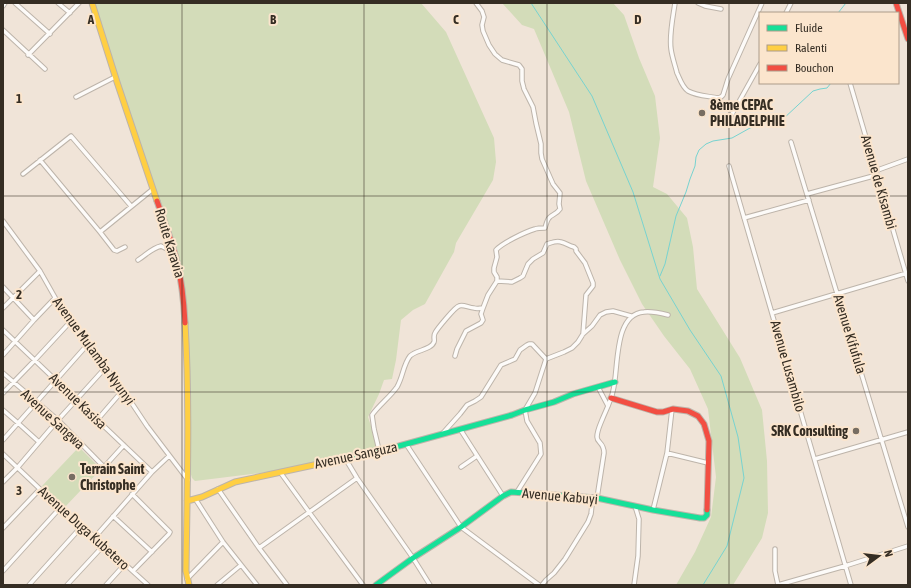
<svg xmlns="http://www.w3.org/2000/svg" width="911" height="588" viewBox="0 0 911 588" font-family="'Asap Condensed',sans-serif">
<rect width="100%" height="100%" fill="#f0e4d8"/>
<path fill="#d3dcb9" d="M94,3H421L446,32L494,138L496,162L493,180L456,243L454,252L425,304L413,310L401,320L396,360L392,379L384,380L379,394L368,417L379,450L292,469L195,481L192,478L190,471L191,411L180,265L122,94Z
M502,3H613L624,15L639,58L655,96L660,138L653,187L667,194L687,218L693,247L697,289L740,358L762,410L767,461L768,513L762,538L733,585H676L695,552L711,517L716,477L708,409L690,369L664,336L642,304L620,260L586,181L569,112L534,29L522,25Z
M79,447L101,469L64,508L42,486Z"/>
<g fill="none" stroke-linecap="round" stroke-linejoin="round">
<path stroke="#77d3d0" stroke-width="1" d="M531,3L592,96L633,192L660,279L690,330L721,376L738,437L744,478L727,546L703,585
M838,13L846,3
M660,276L665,264L676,216L686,192L690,179L695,166L696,157L699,150L706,144L713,141L732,138L750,128L769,122L774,123L782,120L813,91L820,89L827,88L831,83"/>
<defs>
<path id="street" d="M15,3L50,34
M58,3L70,13
M675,3C673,17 669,35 671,49C672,57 675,65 677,73C680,79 682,87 688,91C697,96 708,96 718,98L721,97L723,95L728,79L762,3
M698,3L705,6L721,9
M3,6L5,3
M786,13L791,3
M3,30L45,69
M28,55L79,3
M850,83L908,281
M76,97L115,77
M731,116L760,64
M791,142L908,527
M40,160L100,232L153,189
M729,166L851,585
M875,171L908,159
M23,174L71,136L131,206
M807,194L877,175
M744,218L809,200
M3,221L40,271L61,308L127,396L147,426L188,480
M100,232L114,250L117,251L125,247
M138,260C146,255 152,248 161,246L175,253
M497,281L512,282L520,278L523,276L528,264L533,259L543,253L547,244C551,243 556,240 561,242C566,243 569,246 574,247L576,249V251L585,263L593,283V286L586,295L583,334
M3,287L34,320
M3,308L40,271
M772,313L907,273
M3,330L152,472
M3,355L34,320L55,298
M455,356L457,349L466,331L481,323L483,320L481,314L483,308L488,295L497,281V277L494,272V268L497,257L496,250C502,243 525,232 535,229C538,228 541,228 545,228C546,225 547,220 549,218C552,214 556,215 560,209L559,204L560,193L553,184L542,159L541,153V144L536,123L533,107L524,89L522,81V69L519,65L502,60L495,54L489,45L483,31L482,25L484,17L482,11L476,3
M546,359L564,352L572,348L578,342L583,334L592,326L600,315L606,312L613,311L631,316
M3,373L58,420L103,466H105L124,445
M598,387L608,406
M3,393L35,360L71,321
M3,410L18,423L39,442
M98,419L123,390
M460,429L503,496
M443,433L460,414L467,405L475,401L481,397L501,365L515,359L520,350L527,345L529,344H532L546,359
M3,440L88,344
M406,444L461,527L539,585
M379,450L374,429L372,415C379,405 390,397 397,387C403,377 403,365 410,356C416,350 431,350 434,342C435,340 433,336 435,333C437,329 455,307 459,306C463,304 469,308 474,308C477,309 480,308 483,308
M667,453L708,463
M3,454L60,508L95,537L148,585
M345,458L357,478L413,558L430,585
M815,459L908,432
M461,467L477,456
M280,472L309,512L363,585
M3,482L18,467L58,420L106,367
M218,489L259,548L287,585
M517,492L541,454L540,443L527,421L525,410L535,393L546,359
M132,494L170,532L169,534L133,571
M597,498L604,453C604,442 597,443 597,437C597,431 600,425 602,420C606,410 611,401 613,391C619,369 613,314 644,312C652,311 660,313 668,315
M196,500L223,542L257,585
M653,510L667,453L672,409
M113,516L152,552
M3,528L40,489
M95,537L152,472L169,456
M259,548L357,478
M775,549V571L778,585
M3,571L60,508
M187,579L223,542
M29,585L82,526
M67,585L104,545
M106,585L125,564
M217,585L241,565
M542,585L546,580L554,573L565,559L588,522L591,514L592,505V497
M634,585L638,556L639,519L635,506
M778,585L845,566L908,546"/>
<path id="fast" d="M337,460L399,446L512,415L525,410L554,402L573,394L615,382
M376,585L413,558L461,527L503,496L511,492L597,498L653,510L700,518H704L707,515V510"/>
<path id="slow" d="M92,3L117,82L157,201
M185,323C190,406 187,488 186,571L189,585
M187,501L202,497L235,482L337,460"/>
<path id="jam" d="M896,3L908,39
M157,201C164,221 172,241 177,262C182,282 184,303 185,323
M611,398L657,412H663L673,409L688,411L698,416L704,424L709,441L707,510"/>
</defs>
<use href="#street" stroke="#bdb4aa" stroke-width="5.5"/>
<use href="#fast" stroke="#bdb4aa" stroke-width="7"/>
<use href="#slow" stroke="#bdb4aa" stroke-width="7"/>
<use href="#jam" stroke="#bdb4aa" stroke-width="7"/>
<use href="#street" stroke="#fdfbf9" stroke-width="3.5"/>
<use href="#fast" stroke="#16e098" stroke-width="5"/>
<use href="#slow" stroke="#ffcf43" stroke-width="5"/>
<use href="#jam" stroke="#f24e42" stroke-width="5"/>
</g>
<path fill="none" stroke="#352d23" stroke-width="1" stroke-opacity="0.55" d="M182,3V585M364,3V585M547,3V585M729,3V585M3,196H908M3,392H908"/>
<g fill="#766d62" stroke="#fbe5cd" stroke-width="1.5">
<circle cx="702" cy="113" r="4"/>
<circle cx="856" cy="431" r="4"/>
<circle cx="72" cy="477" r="4"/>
</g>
<g text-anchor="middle" stroke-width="4" stroke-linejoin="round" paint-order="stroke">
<g font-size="14" font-weight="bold" fill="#352d23" stroke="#fbe5cd" text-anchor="start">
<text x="710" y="110">8ème CEPAC<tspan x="710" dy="16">PHILADELPHIE</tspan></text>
<text x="848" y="436" text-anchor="end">SRK Consulting</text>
<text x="80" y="474">Terrain Saint<tspan x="80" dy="16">Christophe</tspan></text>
</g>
<g font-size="14" fill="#352d23" stroke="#fbe5cd">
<text transform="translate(879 182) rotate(74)" y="5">Avenue de Kisambi</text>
<text transform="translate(170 243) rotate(73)" y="5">Route Karavia</text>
<text transform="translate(850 334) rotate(73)" y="5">Avenue Kifufula</text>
<text transform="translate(94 351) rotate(54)" y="5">Avenue Mulamba Nyunyi</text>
<text transform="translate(788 366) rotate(74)" y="5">Avenue Lusambilo</text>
<text transform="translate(78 401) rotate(44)" y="5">Avenue Kasisa</text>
<text transform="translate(53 419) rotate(43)" y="5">Avenue Sangwa</text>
<text transform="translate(356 455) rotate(-12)" y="5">Avenue Sanguza</text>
<text transform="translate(560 496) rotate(5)" y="5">Avenue Kabuyi</text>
<text transform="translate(84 528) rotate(42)" y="5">Avenue Duga Kubetero</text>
</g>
</g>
<g font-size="13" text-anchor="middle" font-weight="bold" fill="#352d23" stroke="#fbe5cd" stroke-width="4" stroke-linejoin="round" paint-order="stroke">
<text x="91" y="24">A</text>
<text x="273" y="24">B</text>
<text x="456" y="24">C</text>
<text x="638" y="24">D</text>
<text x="19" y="103">1</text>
<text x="19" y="299">2</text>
<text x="19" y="495">3</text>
</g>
<rect width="911" height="588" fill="none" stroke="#352d23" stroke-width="8"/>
<rect x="759" y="12" width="140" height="72" fill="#fbe5cd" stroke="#ac9b89"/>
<rect x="767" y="25" width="20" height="6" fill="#16e098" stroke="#ac9b89"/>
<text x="795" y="32" font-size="12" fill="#352d23">Fluide</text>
<rect x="767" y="45" width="20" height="6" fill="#ffcf43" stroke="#ac9b89"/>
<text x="795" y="52" font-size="12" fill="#352d23">Ralenti</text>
<rect x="767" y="65" width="20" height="6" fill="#f24e42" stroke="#ac9b89"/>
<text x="795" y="72" font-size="12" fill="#352d23">Bouchon</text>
<g transform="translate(879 556) rotate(75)" stroke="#fbe5cd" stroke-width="3" paint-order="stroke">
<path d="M0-3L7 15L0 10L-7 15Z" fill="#352d23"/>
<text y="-6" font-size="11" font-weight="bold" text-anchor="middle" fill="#352d23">N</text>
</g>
</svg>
